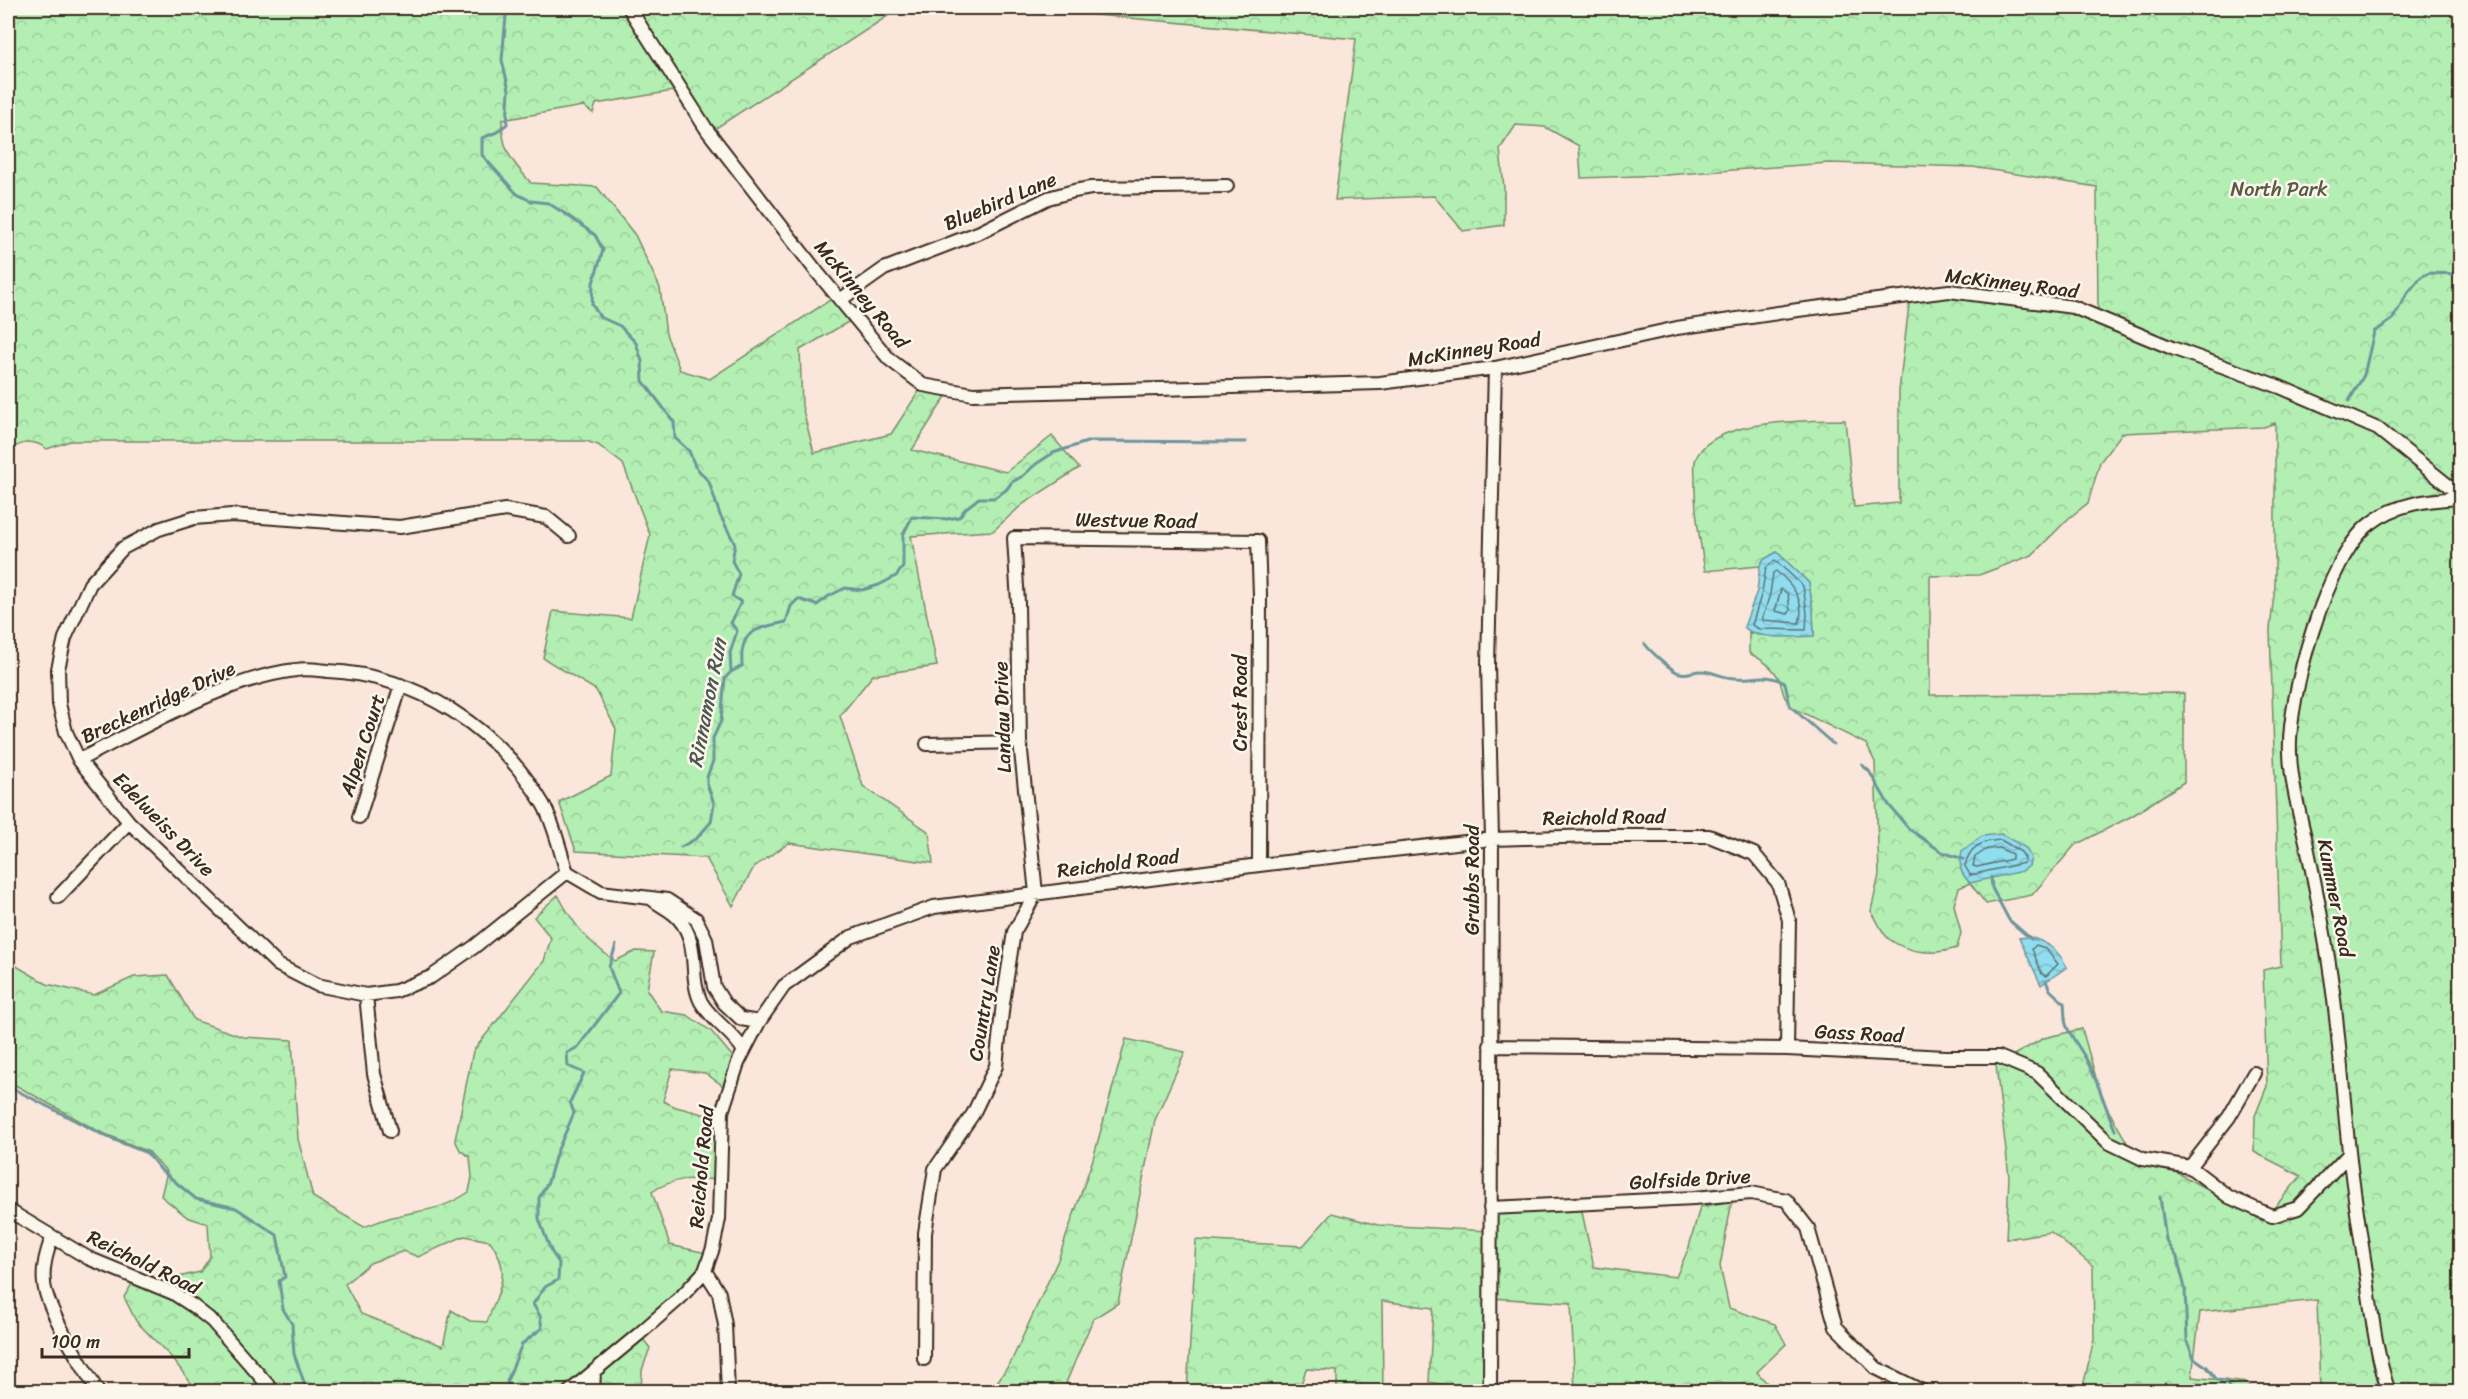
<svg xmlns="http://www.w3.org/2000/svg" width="2468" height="1399" viewBox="0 0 2468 1399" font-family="Sriracha,sans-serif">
<defs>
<pattern id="forest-crowns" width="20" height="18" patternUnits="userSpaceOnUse" patternTransform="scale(1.5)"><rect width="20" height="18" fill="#b3eeb3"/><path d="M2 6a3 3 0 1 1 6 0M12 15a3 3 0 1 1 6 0" fill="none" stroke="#9bcc9a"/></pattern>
<pattern id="water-waves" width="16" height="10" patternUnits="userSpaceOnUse" patternTransform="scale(1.5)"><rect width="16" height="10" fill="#90ddef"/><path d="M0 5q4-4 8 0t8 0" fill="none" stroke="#7dbecc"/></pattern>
</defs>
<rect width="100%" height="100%" fill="#fae6da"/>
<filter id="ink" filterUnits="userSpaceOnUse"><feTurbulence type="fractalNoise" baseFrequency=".0167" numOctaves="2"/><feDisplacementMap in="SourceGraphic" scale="12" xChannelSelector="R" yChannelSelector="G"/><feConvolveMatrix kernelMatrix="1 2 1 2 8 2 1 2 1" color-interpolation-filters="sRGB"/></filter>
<g filter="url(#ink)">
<path fill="url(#forest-crowns)" stroke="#778c68" stroke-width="1.5" fill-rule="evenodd" d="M8,8H900L713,130L685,89L596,104L593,113L583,106L502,120C502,151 511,160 531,183L597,187L635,235L660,288L666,334L680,370L710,379L836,296L855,318L800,350L802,406L814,453L891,434L923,385L950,390L912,450L1006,472L1052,436L1079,468L1023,504L993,531L911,536L937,666L873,675L840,716L863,786L929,832L933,863L789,843L754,867L733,906L706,858L576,851L559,802L611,776L616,729L596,690L543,658L553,611L631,618L650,535L623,464L598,445L586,441H70L47,449C32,438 24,442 8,450Z
M1021,8H2460V1391H2320L2317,1300L2200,1312L2192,1377L2248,1383L2251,1391H2082L2094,1339L2093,1266L2051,1232L2006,1239L2009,1177L1996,1065L2044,1038L2082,1029L2102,1099L2140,1165L2178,1173L2263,1221L2301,1176L2254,1152L2255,1116L2267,1086L2263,970L2281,966L2270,629L2275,586V423L2264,427L2122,433L2100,462L2088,503L2069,518L2032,555L1979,575L1930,576V695L2184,693V782L2132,816L2075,845L2032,895L1986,904L1970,883L1959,888L1954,905L1961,933L1957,948C1935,955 1909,954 1889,939C1882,934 1877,919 1871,911L1879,875L1875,762L1866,744L1793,708C1779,694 1784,684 1776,674C1770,664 1759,658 1749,653V632L1758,635H1814L1813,612L1809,583L1777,552L1763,560L1760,566L1705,571C1700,540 1694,510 1695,479C1695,474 1694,466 1695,461C1709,417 1810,421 1845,420L1854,507L1899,503V391L1910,296L1949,291L2098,314L2097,187L1973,167L1829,163L1666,175L1581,178L1579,146L1545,127L1516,125L1500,149L1504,188V225L1463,231L1434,196L1335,200L1356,39Z
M558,895C575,927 586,940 615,961L636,951L654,952L647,990L661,1011L687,1015L711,1031L738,1063L729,1090L705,1073L672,1069L663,1101L676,1107L722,1119L720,1180C696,1178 672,1177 652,1192L670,1245L711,1254L705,1271L639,1334L650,1348L642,1370L641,1391H197L172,1358L136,1321L124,1297L135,1279L174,1278L200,1272L210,1257L208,1224L187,1217L161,1196L167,1172L149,1152L98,1131L8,1081V961L47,984L94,995L134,977L168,975L194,1020L243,1037L292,1040L298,1139L313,1197L364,1227C375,1223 386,1218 397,1216C427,1209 442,1210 469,1192L472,1177L470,1157L460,1150L455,1140L473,1051L544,961L551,938L534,917ZM464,1236L490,1241C513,1273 499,1289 487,1322L470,1321L451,1310L443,1346L361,1314L345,1284L370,1263L404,1251L418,1257Z
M1126,1039L1185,1052L1155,1120L1118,1303L1093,1319L1066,1383L1079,1391H991L1011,1362L1058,1260L1093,1159Z
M1732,1201L1720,1266L1729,1308L1775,1324L1786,1344L1757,1372L1774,1391H1575L1571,1303L1491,1298L1490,1391H1475L1429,1382L1433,1308L1382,1301L1383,1391H1337V1371L1306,1369L1299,1391L1187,1392L1196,1240L1303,1246L1332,1213L1378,1225L1490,1231V1208L1580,1203L1594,1267L1676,1277L1689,1247L1700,1207Z"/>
<path fill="url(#water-waves)" stroke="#6e959b" stroke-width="1.5" d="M1777,552L1809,583L1813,612L1814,636C1796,637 1756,640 1744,627L1757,591L1760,566L1763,560Z
M2001,834L2026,848L2031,858L2029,866L2022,871L1970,883C1959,872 1959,866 1962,851L1982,836Z
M2029,937C2048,942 2058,950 2067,967L2041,985L2019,938Z"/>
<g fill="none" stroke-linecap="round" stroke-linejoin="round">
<path stroke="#5d7272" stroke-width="1.5" d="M1775,560L1803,586L1807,613L1806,630L1759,629L1752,625L1762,592L1766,568Z
M1776,571C1792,583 1806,602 1799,623L1762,620L1770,594L1773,573Z
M1781,589L1788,594L1790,611L1788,614L1775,611Z
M2001,840L2021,852L2025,858L2024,863L1970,875L1965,866C1969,846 1982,841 2001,840Z
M1999,848L2012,854V859L1977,867L1973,866L1975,857L1987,849Z
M2036,945L2045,948L2058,964L2046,976L2042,974L2032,949Z"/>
<path stroke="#6e959b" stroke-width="3" d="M505,8L506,16L502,60L509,90L507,124L497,132L482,138V155L517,194L531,201L548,203L564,213L595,235L603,250L593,283L592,304L600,317L620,326L636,343L642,361L643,381L674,422L675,438L689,451L695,466L709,482L720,515L735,544L732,561L739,574L732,596L741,602L731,623L737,631L730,653L731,672L725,678L721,721L713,738V761L707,777V784L714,803L711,822L697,838L681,847
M2349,401L2364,375L2374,332L2392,320L2407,294L2421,277L2429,273L2460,274
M1645,644C1649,650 1674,673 1680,673C1688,675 1695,670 1703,671C1714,672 1723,678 1735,678C1755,680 1765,672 1785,683L1790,706L1833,744
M731,672L742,666C742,660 741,653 743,647C746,627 771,626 786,622L791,606L798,599L817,605L829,596L845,588L862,590L879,585L896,576L903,567V535L912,517L947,519L959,517L966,508L979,498H994L1006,490L1012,482L1023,476L1036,464L1053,453L1090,441L1246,442
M1862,765L1869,771L1889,805L1909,829L1942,852L1963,859
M1991,877L1992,888L2009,920L2031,939
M2046,981L2050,990L2064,1003C2065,1010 2064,1021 2067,1027C2072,1038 2080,1048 2086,1059C2098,1081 2105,1106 2115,1130
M8,1086L105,1136L147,1153L161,1170L196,1199L236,1208L277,1235L285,1277L279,1281L283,1309L292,1324L294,1354L305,1385L315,1392
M2160,1197L2166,1240L2177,1257L2185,1288L2187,1341L2194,1358L2207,1367L2217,1380L2226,1381L2231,1392
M511,1392L507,1381L522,1344L542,1328L540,1316L533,1304L545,1287L558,1280L559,1263L551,1251L539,1219V1198L548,1182L556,1154L574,1113L570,1102L584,1073L568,1066L567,1053L578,1047L619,993L609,967L616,945"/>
<defs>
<path id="minor" d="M629,8L707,130L817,272L889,359L923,385L973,394L1380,383L1495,368L1677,328L1798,310L1949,291L2073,307L2172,348L2280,387L2378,429L2460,495
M840,300L884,269L980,232L1048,198L1074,191L1091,188L1227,186
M927,744L1020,742
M79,760C144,728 225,678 296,670C307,668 318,670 328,671C417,675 498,728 543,804C554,822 560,852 567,872L601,892L667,900L696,919L706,939L714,987L724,1003L741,1019L759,1022
M359,817L401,685
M567,872L474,947L431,977L396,991L366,995L317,985L278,965L129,822L79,760L66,732L59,704L58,669L65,638L90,584L123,548L159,529L194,518L232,515L400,527L505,510L546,517L569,536
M58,897L129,822
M652,899C660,906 671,910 678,918C701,943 688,977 701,1002C712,1021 733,1032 744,1051
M366,995L374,1074L390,1131
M1490,1046L1787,1049L1946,1057H1999L2037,1073L2108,1142L2143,1159L2190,1167
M2254,1073L2229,1117L2190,1167L2229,1197L2272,1216L2298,1208L2349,1154
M1490,1208L1694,1198L1751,1193L1786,1200L1808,1228L1836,1327L1876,1368L1924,1392
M8,1210L88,1258L173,1293L193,1306L212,1321L274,1392
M52,1237C47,1252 42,1267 44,1283C46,1309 83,1366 98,1392
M705,1271L719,1293L725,1325L728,1392
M924,1359L925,1233L935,1169L973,1114L996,1066L1003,1003L1014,932L1036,893L1020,742L1018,603L1014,538L1258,541L1260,594L1259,865
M569,1392L639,1334L680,1298L705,1271L713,1248L719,1219L722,1112L738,1063L759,1022L784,986L851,937L934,907L1259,865L1492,839L1600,836H1709L1754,854L1778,883L1789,920L1787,1049
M593,1392L594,1372
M1490,1392L1492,839L1488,665L1495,368
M2389,1392C2375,1352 2371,1306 2365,1265C2359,1227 2353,1189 2349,1151C2344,1107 2341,1062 2336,1017C2330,959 2319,903 2307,846C2300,815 2291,784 2290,753C2287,699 2327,555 2371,523C2397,503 2429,500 2460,498"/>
</defs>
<use href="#minor" stroke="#3b2a1e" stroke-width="16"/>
<use href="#minor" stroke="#fbf7ec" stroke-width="12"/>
</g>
</g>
<g text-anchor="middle" stroke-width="5" stroke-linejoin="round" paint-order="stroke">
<g font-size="20" fill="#595b43" stroke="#fbf7ec">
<text x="2279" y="196">North Park</text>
</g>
<g font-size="20" fill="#3b2a1e" stroke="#fbf7ec">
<text transform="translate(1000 201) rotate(-23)" y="7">Bluebird Lane</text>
<text transform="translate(2012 283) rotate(7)" y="7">McKinney Road</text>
<text transform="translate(862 294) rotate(50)" y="7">McKinney Road</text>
<text transform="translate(1474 349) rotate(-9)" y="7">McKinney Road</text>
<text transform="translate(1136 520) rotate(1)" y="7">Westvue Road</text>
<text transform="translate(158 702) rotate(-25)" y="7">Breckenridge Drive</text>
<text transform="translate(1240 703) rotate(-90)" y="7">Crest Road</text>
<text transform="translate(1002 717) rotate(-92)" y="7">Landau Drive</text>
<text transform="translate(362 745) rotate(-72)" y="7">Alpen Court</text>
<text transform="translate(1604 817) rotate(-1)" y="7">Reichold Road</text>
<text transform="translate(164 824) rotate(46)" y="7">Edelweiss Drive</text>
<text transform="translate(1118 863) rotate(-7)" y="7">Reichold Road</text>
<text transform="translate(1472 880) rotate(-90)" y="7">Grubbs Road</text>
<text transform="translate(2336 898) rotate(79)" y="7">Kummer Road</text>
<text transform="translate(984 1003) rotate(-81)" y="7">Country Lane</text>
<text transform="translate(1859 1033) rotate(3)" y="7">Gass Road</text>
<text transform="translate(701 1167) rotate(-85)" y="7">Reichold Road</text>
<text transform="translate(1690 1179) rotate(-3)" y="7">Golfside Drive</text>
<text transform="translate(144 1262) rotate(26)" y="7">Reichold Road</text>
</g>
<g font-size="21" font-style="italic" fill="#505752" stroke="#fbf7ec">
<text transform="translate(707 703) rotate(-79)" y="7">Rinnamon Run</text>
</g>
</g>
<rect width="2468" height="1399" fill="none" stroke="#fbf7ec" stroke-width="30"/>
<rect x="15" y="15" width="2438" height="1369" fill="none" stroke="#3b2a1e" stroke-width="2" filter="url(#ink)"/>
<path d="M42 1348v9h147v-9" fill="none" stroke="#3b2a1e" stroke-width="3"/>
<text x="51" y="1348" font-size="18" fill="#3b2a1e" stroke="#fbf7ec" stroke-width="4.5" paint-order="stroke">100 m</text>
</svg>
